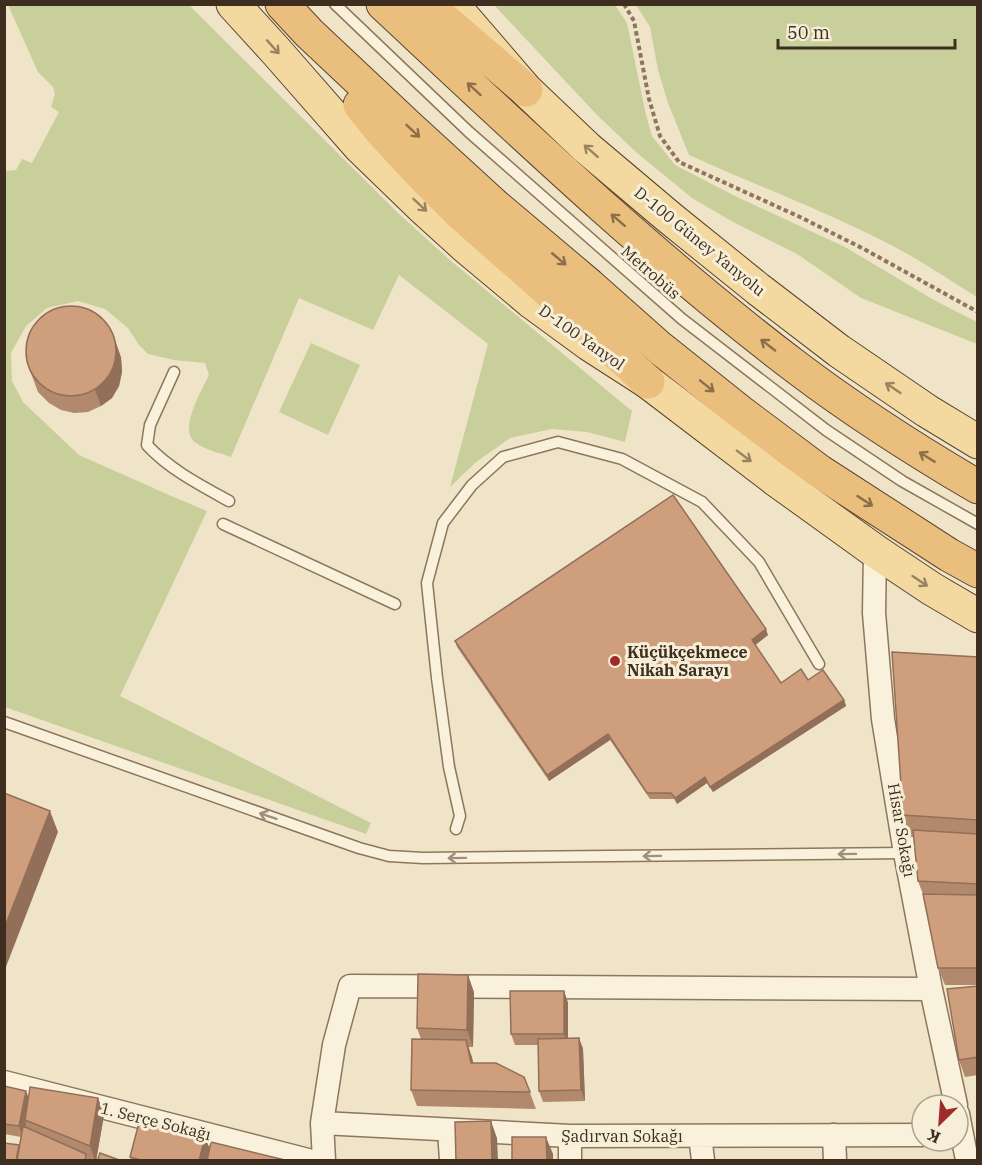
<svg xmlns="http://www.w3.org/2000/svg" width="982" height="1165" viewBox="0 0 982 1165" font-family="'IBM Plex Serif',serif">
<rect width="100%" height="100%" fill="#f0e4c8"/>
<path fill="#c9cf9b" d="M8,5H189L398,213L451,261L632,411L625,442L587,432L552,429L510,438L475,463L450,487L488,344L399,275L373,330L299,298L231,457C220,453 206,450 196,443C177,431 202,390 209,375L205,363L174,360L148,354L139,345L128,328L105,309L78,301L47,308L26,326L11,353L12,381L23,402L79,455L169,495L207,511L120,696L371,823L366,834L5,707V171L16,170L22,159L32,163L59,112L51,107L55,94L53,87L38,72Z
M494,5H615L627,23L646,115L652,136L675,165L737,197L845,247L934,300L977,322V344L861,298L797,254L733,222L692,198L637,153L598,116Z
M636,5H977V297C946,278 916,257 883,241C820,209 753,184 689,155L668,103L658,70L650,27Z
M311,343L360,365L328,435L279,412Z"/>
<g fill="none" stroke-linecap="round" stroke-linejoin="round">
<defs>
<path id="service" d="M335,4L469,132L682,319L826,430L902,481L978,524
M174,372L150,425L147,445C169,469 200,485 229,501
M223,524L395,604
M4,722L359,848L389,856L423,858L905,853
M456,829L460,816L449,767L437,678L427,583L443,523L472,485L503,457L558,442L622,459L702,502L759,562L819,664"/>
<path id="minor" d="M875,551L874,613L883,719L905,853L931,989L956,1105
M4,1082L308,1160
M958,1114L967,1160
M322,1123L570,1136L922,1135
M449,1130L451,1160
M834,1135L835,1160
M570,1136V1160
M700,1136L703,1160
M324,1160L322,1123L334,1045L350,986L931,989"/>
<path id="primary" d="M233,4L275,50L360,147L421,206L465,246L533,303L589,344L648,382L775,479L875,551L932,589L978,616
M452,4L526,90L587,148L670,218L758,289L839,351L927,411L978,442"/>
<path id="trunk" d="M282,4L309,33L409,127L493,204L589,285L660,348L739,411L819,471L949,555L978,571
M383,4C517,129 650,256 796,367C854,411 915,450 978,487
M426,4L526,90
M360,105L381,131L418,171L461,214L544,287L648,382"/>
</defs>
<use href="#service" stroke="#8d765c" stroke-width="13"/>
<use href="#minor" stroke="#8d765c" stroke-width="25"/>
<use href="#primary" stroke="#5b4430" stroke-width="35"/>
<use href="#trunk" stroke="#5b4430" stroke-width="35"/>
<path stroke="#8d765c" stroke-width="4" stroke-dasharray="4.5 3" stroke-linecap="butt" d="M624,4L634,21L649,99L660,136L679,162L800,217L862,248L978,312"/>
<use href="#service" stroke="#faf1dc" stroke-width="10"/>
<use href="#minor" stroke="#faf1dc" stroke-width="22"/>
<use href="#primary" stroke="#f3d9a0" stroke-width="33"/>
<use href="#trunk" stroke="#eabe7c" stroke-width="33"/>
</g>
<path fill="#b2896c" d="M121,357L122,372L119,386L112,398L101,406L88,412L74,413L61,410L49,403L38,392L26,360Z
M768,635L755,645L781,683L808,680L844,700L846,706L713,792L707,783L677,804L674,799H650L610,740L549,781L457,647L455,641Z
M978,657V985H945L938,968L924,897L918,881L914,837H910L903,815Z
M978,986V1075L965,1077L959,1060Z
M564,991L568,1003V1038H579L583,1049L585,1101L543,1102L539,1091L538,1045H515L511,1034Z
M474,992L473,1047H468L473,1063L524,1077L536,1109L417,1106L411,1090L421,1039L417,1028Z
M4,1086L26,1091L28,1097L98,1098L104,1115L96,1161H4L19,1146L21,1137L4,1134Z
M205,1137L210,1149L289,1161H131L130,1157Z"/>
<path fill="#916f58" d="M115,340L121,357L122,372L119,386L112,398L101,406L95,390Z
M766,629L768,635L754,646L752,640Z
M844,700L846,706L713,792L710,787Z
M608,734L610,740L549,781L547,775Z
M705,777L707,783L677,804L675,798Z
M50,811L58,832L4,972V929Z
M468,975L474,992L473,1047L467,1030Z
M564,991L568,1003V1045L564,1034Z
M579,1038L583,1049L585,1101L581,1090Z
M466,1040L472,1057L477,1080L471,1063Z
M26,1091L30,1102L25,1120L26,1124L23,1138L19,1126Z
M98,1098L104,1115L96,1161H95L90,1146Z
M491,1121L497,1138L498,1161H492Z
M205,1137L211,1153L209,1161H199Z
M546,1137L553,1154V1161H547Z"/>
<path fill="#cf9f7d" stroke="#916f58" stroke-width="1.5" d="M26 351a45 45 0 1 1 90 0a45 45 0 1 1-90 0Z
M673,495L766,629L752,640L781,683L801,669L808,680L823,670L844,700L710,787L705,777L675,798L671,793H647L608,734L547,775L455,641Z
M892,652L978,657V820L903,815Z
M4,793L50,811L4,929Z
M913,830L978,834V884L918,881Z
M923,894L978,895V968H938Z
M418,974L468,975L467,1030L417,1028Z
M978,986V1057L959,1060L947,989Z
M510,991H564V1034H511Z
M579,1038L581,1090L539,1091L538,1039Z
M412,1039L466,1040L471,1063H496L524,1077L530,1092L411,1090Z
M4,1086L26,1091L19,1126L4,1124Z
M30,1087L98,1098L90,1146L25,1120Z
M140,1119L205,1137L199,1161H144L130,1157Z
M491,1121L492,1161H456L455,1122Z
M23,1126L86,1154L85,1161H17Z
M512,1137H546L547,1161H512Z
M211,1142L289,1161H207Z
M4,1143L19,1145L16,1161H4Z
M100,1153L122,1161H97Z"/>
<defs><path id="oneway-shaft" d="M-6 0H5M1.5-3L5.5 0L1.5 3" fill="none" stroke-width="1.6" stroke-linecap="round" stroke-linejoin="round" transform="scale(1.5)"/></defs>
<g stroke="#988460">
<use href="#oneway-shaft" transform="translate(273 47) rotate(48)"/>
<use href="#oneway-shaft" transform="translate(591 151) rotate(-139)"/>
<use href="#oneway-shaft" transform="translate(420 205) rotate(43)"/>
<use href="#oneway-shaft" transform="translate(893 388) rotate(-146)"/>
<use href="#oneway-shaft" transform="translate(744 456) rotate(37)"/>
<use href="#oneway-shaft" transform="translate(920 581) rotate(34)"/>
</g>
<g stroke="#8b6f49">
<use href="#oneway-shaft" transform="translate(474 89) rotate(-138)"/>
<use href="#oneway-shaft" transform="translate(413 131) rotate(43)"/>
<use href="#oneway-shaft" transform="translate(618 220) rotate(-139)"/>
<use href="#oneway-shaft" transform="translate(559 259) rotate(40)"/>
<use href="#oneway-shaft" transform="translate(768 345) rotate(-142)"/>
<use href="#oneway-shaft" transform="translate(707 386) rotate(39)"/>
<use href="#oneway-shaft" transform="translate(927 457) rotate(-148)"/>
<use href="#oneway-shaft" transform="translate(865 501) rotate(33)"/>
</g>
<g stroke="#9c907e">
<use href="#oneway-shaft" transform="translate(268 816) rotate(-161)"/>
<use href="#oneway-shaft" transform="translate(847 854) rotate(179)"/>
<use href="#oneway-shaft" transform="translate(652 856) rotate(179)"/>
<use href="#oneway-shaft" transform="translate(457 858) rotate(179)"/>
</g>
<circle fill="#9e2a2b" stroke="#f7eed8" stroke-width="2" cx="615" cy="661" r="6"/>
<g text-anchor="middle" stroke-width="6" stroke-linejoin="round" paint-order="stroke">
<g font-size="16" fill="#3d2e20" stroke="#f7eed8">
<text transform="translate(700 241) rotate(39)" y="6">D-100 Güney Yanyolu</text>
<text transform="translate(651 272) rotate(41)" y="6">Metrobüs</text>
<text transform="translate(582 337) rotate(35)" y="6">D-100 Yanyol</text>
<text transform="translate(902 830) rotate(80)" y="6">Hisar Sokağı</text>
<text transform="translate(156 1121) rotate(14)" y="6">1. Serçe Sokağı</text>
<text x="622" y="1142">Şadırvan Sokağı</text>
</g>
<g font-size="16" font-weight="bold" fill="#3d2e20" stroke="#f7eed8" text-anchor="start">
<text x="627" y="658">Küçükçekmece<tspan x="627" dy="18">Nikah Sarayı</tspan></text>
</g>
</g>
<rect width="982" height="1165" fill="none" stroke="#3d2e20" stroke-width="12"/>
<g transform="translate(940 1123) rotate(205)"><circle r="28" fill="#f7eed8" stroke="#ada18e" stroke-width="1.5"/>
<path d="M0-4.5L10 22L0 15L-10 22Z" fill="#9e2a2b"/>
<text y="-9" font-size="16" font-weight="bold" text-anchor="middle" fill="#3d2e20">K</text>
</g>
<path d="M778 39v9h177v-9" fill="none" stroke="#3d2e20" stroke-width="3"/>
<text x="787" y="39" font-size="18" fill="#3d2e20" stroke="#f7eed8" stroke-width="4.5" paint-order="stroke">50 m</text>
</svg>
